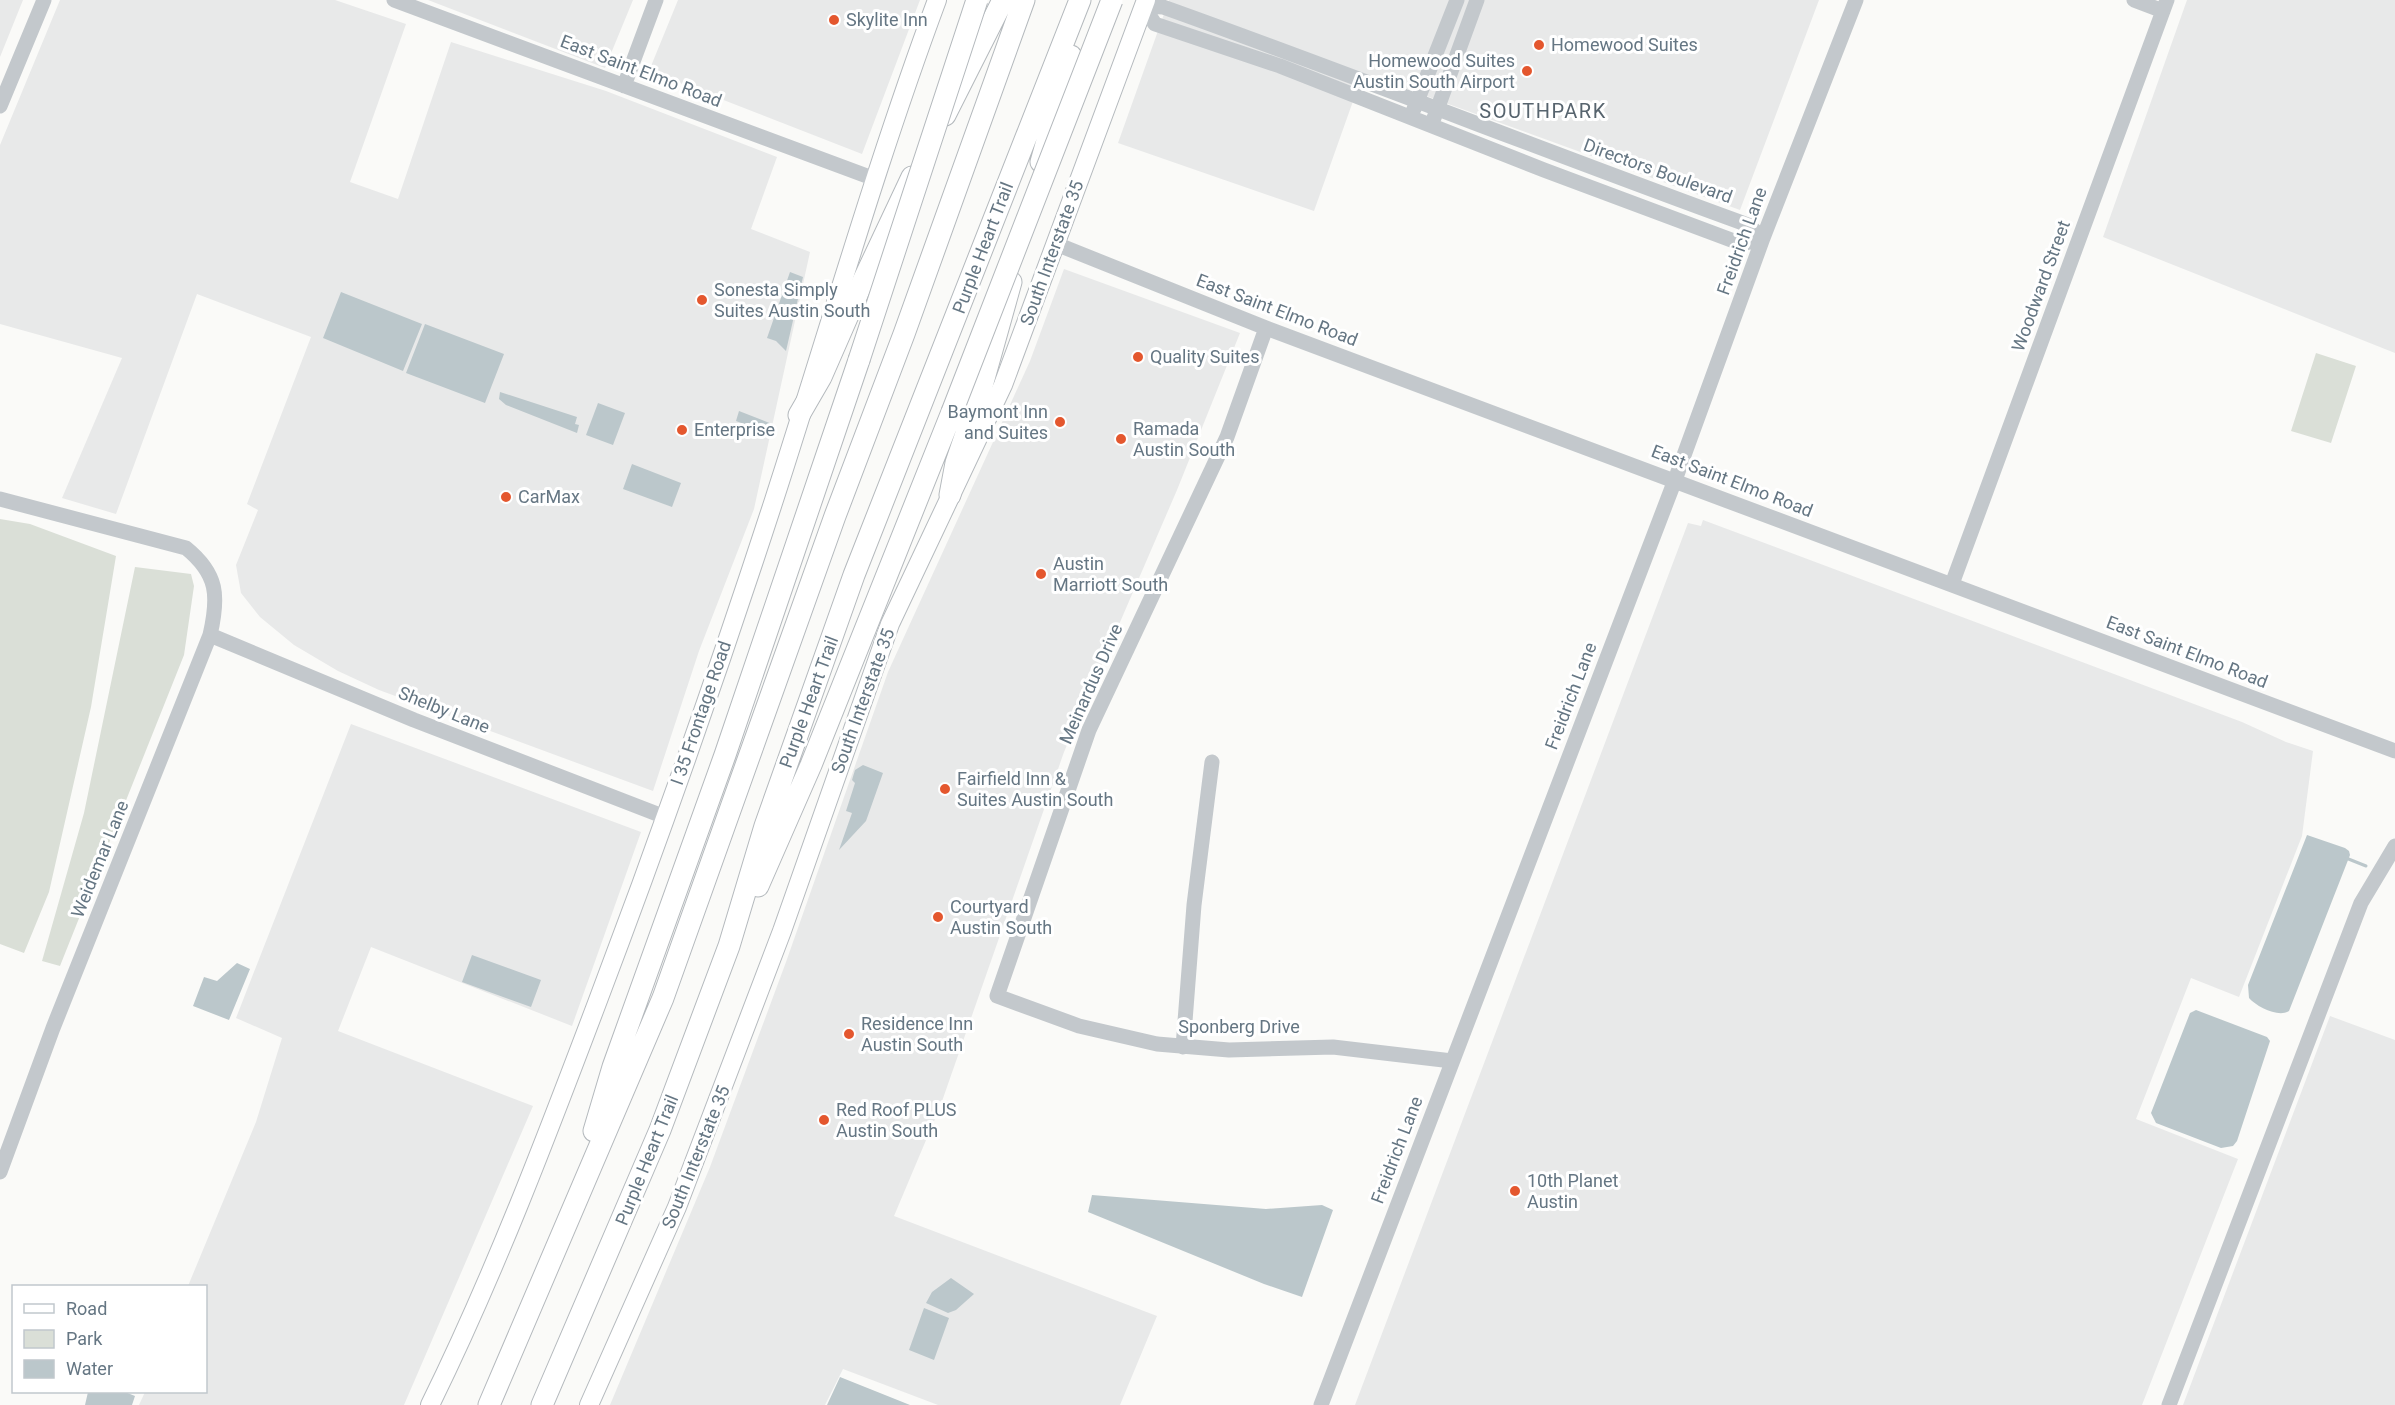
<svg xmlns="http://www.w3.org/2000/svg" width="2395" height="1405" viewBox="0 0 2395 1405" font-family="Roboto,sans-serif">
<rect width="100%" height="100%" fill="#fafaf8"/>
<path fill="#e8e9e9" d="M0,0H23L0,57Z
M60,0H335L406,24L350,182L398,199L451,42L606,91L777,157L751,229L810,252L754,509L699,651L653,791L379,690L338,671L294,645L260,617L241,593L236,565L258,510L247,504L311,337L197,294L116,514L62,498L122,358L0,324V145Z
M428,0H633L605,68Z
M678,0H920L862,154L649,71Z
M1169,0H1819L1740,210L1363,73L1314,211L1118,143Z
M2187,0H2395V353L2103,237Z
M1064,269L1240,333L1177,490L1064,752L940,1107L894,1216L1157,1316L1120,1405H938L843,1369L825,1405H610L710,1167L786,962L888,672L1030,361Z
M1703,520L2242,722L2286,742L2313,751L2302,836L2239,997L2191,978L2136,1119L2238,1159L2142,1405H1355L1688,523L1701,526Z
M351,724L641,832L572,1026L371,947L338,1031L533,1106L404,1405H139L145,1392H206V1286H188L256,1122L282,1038L236,1018Z
M2330,1016L2395,1040V1405H2183Z"/>
<path fill="#dadfd7" d="M2316,353L2356,366L2331,443L2291,431Z
M0,519L30,524L116,556L91,707L49,892L24,953L0,944Z
M135,567L191,574L194,586L184,655L60,966L42,961L84,813Z"/>
<path fill="#bbc7cb" d="M790,272L803,277L786,351L776,341L767,338Z
M341,292L422,324L403,371L323,338Z
M425,324L504,354L485,403L406,373Z
M500,392L577,417L575,424L579,425L577,433L506,405L499,399Z
M598,403L625,413L613,445L586,435Z
M739,411L772,424L771,434L736,421Z
M632,464L681,483L672,507L623,489Z
M863,765L883,773L866,821L839,850L852,813L846,811L855,783L852,780L855,770Z
M2307,835L2345,848L2349,851L2350,855L2289,1011C2279,1018 2257,1007 2249,998L2248,985Z
M472,955L541,980L531,1007L462,982Z
M237,963L250,969L229,1020L193,1006L204,977L217,981Z
M2196,1010L2267,1037L2270,1041L2237,1141L2233,1146L2221,1148L2156,1123L2151,1113L2190,1013Z
M1092,1195L1266,1209L1322,1205L1333,1210L1302,1297L1264,1284L1088,1212Z
M951,1278L974,1294L956,1310L948,1313L926,1303L932,1292Z
M924,1308L949,1318L934,1360L909,1350Z
M840,1377L910,1405H827Z
M88,1392H125L135,1396L132,1405H85Z"/>
<g fill="none" stroke-linecap="round" stroke-linejoin="round">
<path stroke="#bbc7cb" stroke-width="3" d="M2346,858L2366,866"/>
<defs>
<path id="major" d="M430,1405C494,1275 546,1138 597,1003C660,837 719,669 774,500C828,333 876,164 937,0
M589,1405L677,1207L782,931L890,624L1003,385L1146,0"/>
<path id="highway" d="M945,115L1003,0
M1041,162L1071,56
M799,415L821,377L863,281L912,177
M950,495L956,463L980,393L1011,282
M758,886L811,765L952,412
M594,1131L613,1067L725,755L859,360
M489,1405L663,998L835,516L904,334L1024,0
M542,1405L660,1130L729,946L765,826L854,575L1080,0"/>
</defs>
<use href="#major" stroke="#b5babe" stroke-width="20"/>
<use href="#highway" stroke="#b4b9bd" stroke-width="23"/>
<path stroke="#c3c8cc" stroke-width="15" d="M394,0L875,179
M2134,0L2163,11
M1143,6L1155,24L1280,66L1544,170L1742,244L1763,238
M1143,6L1163,7C1359,77 1552,154 1748,225L1763,238
M624,86L656,0
M0,106L44,0
M1414,109L1457,0
M1434,118L1477,0
M1056,244L1266,328L2395,751
M1266,328L1227,437L1089,730L997,996L1079,1026L1157,1044L1229,1050L1333,1047L1452,1061
M0,499L186,548C218,574 219,596 210,635L53,1028L0,1172
M1952,584L2167,0
M210,635L414,720L665,817
M1183,1047L1194,905L1212,762
M1321,1405L1675,480L1763,238L1856,0
M2169,1405L2361,903L2395,846"/>
<use href="#major" stroke="#fff" stroke-width="18"/>
<use href="#highway" stroke="#fff" stroke-width="21"/>
<defs>
<path id="highway-bridge" d="M859,360L977,0
M952,412L1112,0"/>
</defs>
<use href="#highway-bridge" stroke="#b4b9bd" stroke-width="23" stroke-linecap="butt"/>
<use href="#highway-bridge" stroke="#fff" stroke-width="21"/>
</g>
<g fill="#e4572e" stroke="#fff" stroke-width="2">
<circle cx="834" cy="20" r="6"/>
<circle cx="1539" cy="45" r="6"/>
<circle cx="1527" cy="71" r="6"/>
<circle cx="702" cy="300" r="6"/>
<circle cx="1138" cy="357" r="6"/>
<circle cx="1060" cy="422" r="6"/>
<circle cx="682" cy="430" r="6"/>
<circle cx="1121" cy="439" r="6"/>
<circle cx="506" cy="497" r="6"/>
<circle cx="1041" cy="574" r="6"/>
<circle cx="945" cy="789" r="6"/>
<circle cx="938" cy="917" r="6"/>
<circle cx="849" cy="1034" r="6"/>
<circle cx="824" cy="1120" r="6"/>
<circle cx="1515" cy="1191" r="6"/>
</g>
<g text-anchor="middle" stroke-width="6" stroke-linejoin="round" paint-order="stroke">
<g font-size="18" fill="#657683" stroke="#fff" text-anchor="start">
<text x="846" y="26">Skylite Inn</text>
<text x="1551" y="51">Homewood Suites</text>
<text x="1515" y="67" text-anchor="end">Homewood Suites<tspan x="1515" dy="21">Austin South Airport</tspan></text>
<text x="714" y="296">Sonesta Simply<tspan x="714" dy="21">Suites Austin South</tspan></text>
<text x="1150" y="363">Quality Suites</text>
<text x="1048" y="418" text-anchor="end">Baymont Inn<tspan x="1048" dy="21">and Suites</tspan></text>
<text x="1133" y="435">Ramada<tspan x="1133" dy="21">Austin South</tspan></text>
<text x="694" y="436">Enterprise</text>
<text x="518" y="503">CarMax</text>
<text x="1053" y="570">Austin<tspan x="1053" dy="21">Marriott South</tspan></text>
<text x="957" y="785">Fairfield Inn &amp;<tspan x="957" dy="21">Suites Austin South</tspan></text>
<text x="950" y="913">Courtyard<tspan x="950" dy="21">Austin South</tspan></text>
<text x="861" y="1030">Residence Inn<tspan x="861" dy="21">Austin South</tspan></text>
<text x="836" y="1116">Red Roof PLUS<tspan x="836" dy="21">Austin South</tspan></text>
<text x="1527" y="1187">10th Planet<tspan x="1527" dy="21">Austin</tspan></text>
</g>
<g font-size="18" fill="#657683" stroke="#fff">
<text transform="translate(641 71) rotate(21)" y="6">East Saint Elmo Road</text>
<text transform="translate(1658 171) rotate(20)" y="6">Directors Boulevard</text>
<text transform="translate(1742 241) rotate(-70)" y="6">Freidrich Lane</text>
<text transform="translate(983 248) rotate(-69)" y="6">Purple Heart Trail</text>
<text transform="translate(1052 253) rotate(-70)" y="6">South Interstate 35</text>
<text transform="translate(2041 286) rotate(-70)" y="6">Woodward Street</text>
<text transform="translate(1277 310) rotate(21)" y="6">East Saint Elmo Road</text>
<text transform="translate(1732 481) rotate(21)" y="6">East Saint Elmo Road</text>
<text transform="translate(2187 652) rotate(21)" y="6">East Saint Elmo Road</text>
<text transform="translate(1091 684) rotate(-66)" y="6">Meinardus Drive</text>
<text transform="translate(1571 696) rotate(-69)" y="6">Freidrich Lane</text>
<text transform="translate(863 701) rotate(-70)" y="6">South Interstate 35</text>
<text transform="translate(809 702) rotate(-70)" y="6">Purple Heart Trail</text>
<text transform="translate(444 710) rotate(22)" y="6">Shelby Lane</text>
<text transform="translate(701 713) rotate(-71)" y="6">I 35 Frontage Road</text>
<text transform="translate(100 859) rotate(-68)" y="6">Weidemar Lane</text>
<text x="1239" y="1033">Sponberg Drive</text>
<text transform="translate(1397 1150) rotate(-69)" y="6">Freidrich Lane</text>
<text transform="translate(696 1157) rotate(-68)" y="6">South Interstate 35</text>
<text transform="translate(647 1160) rotate(-68)" y="6">Purple Heart Trail</text>
</g>
<g font-size="20" letter-spacing="1.5" fill="#57646e" stroke="#fff">
<text x="1543" y="118">SOUTHPARK</text>
</g>
</g>
<rect x="12" y="1285" width="195" height="108" fill="#ffffff" stroke="#c1c8cd" stroke-width="1.5"/>
<rect x="24" y="1304" width="30" height="9" fill="#ffffff" stroke="#c1c8cd" stroke-width="1.5"/>
<text x="66" y="1315" font-size="18" fill="#657683">Road</text>
<rect x="24" y="1330" width="30" height="18" fill="#dadfd7" stroke="#c1c8cd" stroke-width="1.5"/>
<text x="66" y="1345" font-size="18" fill="#657683">Park</text>
<rect x="24" y="1360" width="30" height="18" fill="#bbc7cb" stroke="#c1c8cd" stroke-width="1.5"/>
<text x="66" y="1375" font-size="18" fill="#657683">Water</text>
</svg>
